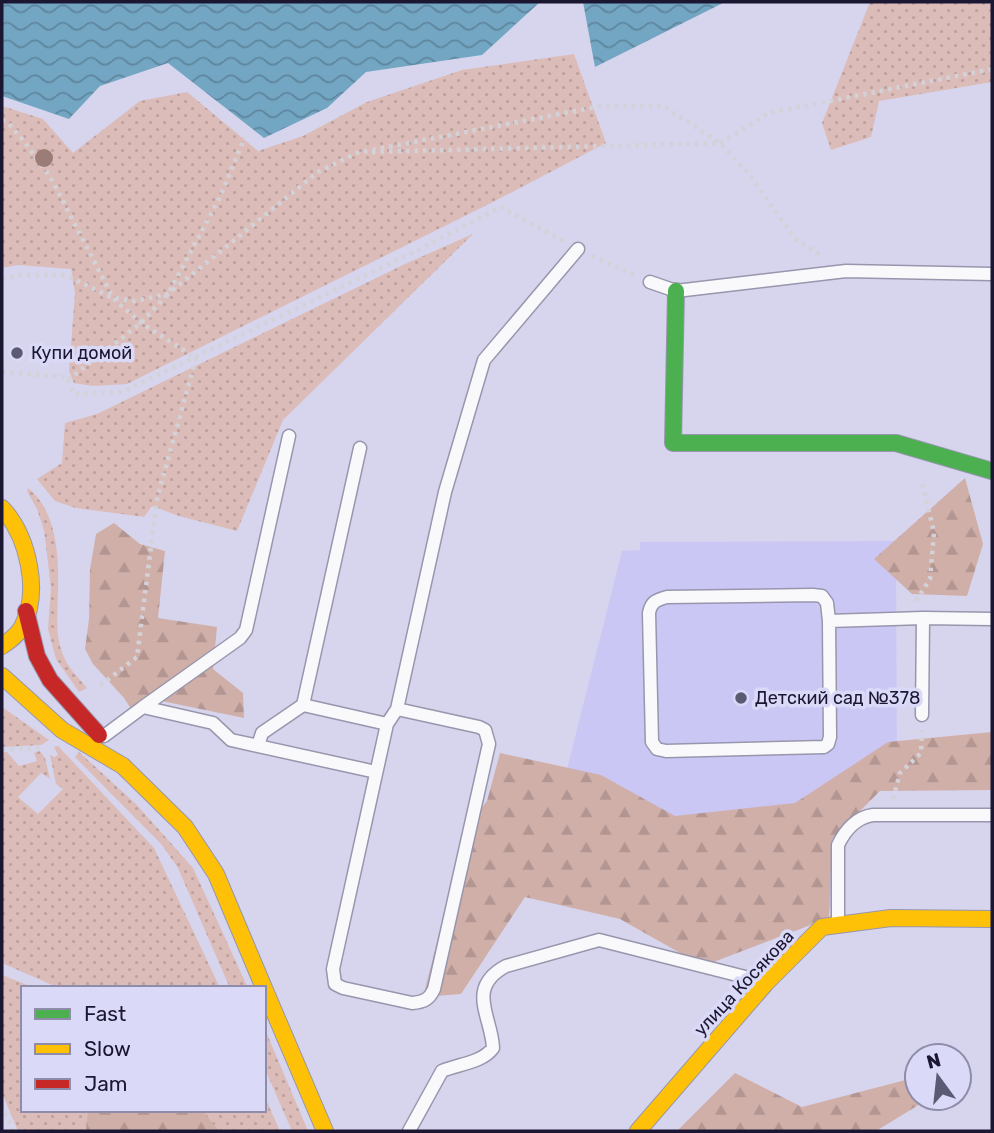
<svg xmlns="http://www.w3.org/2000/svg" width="994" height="1133" font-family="Rubik,sans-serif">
	<defs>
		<pattern id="grass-dots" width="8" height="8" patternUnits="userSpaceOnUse" patternTransform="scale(1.75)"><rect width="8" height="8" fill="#dcbcb8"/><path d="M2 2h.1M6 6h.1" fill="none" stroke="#bca19f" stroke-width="1.8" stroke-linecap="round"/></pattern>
		<pattern id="forest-firs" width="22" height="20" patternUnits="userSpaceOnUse" patternTransform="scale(1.75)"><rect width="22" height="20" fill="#d1afa9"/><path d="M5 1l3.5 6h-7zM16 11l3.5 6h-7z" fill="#b39692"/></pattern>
		<pattern id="water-waves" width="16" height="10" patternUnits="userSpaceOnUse" patternTransform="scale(1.75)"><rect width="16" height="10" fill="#73a6c2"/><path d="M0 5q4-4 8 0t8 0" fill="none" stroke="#5e869e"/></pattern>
	</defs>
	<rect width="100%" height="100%" fill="#d6d5ed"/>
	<!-- built -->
	<path fill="#cac7f5" d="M896,541L897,776L834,777L831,909L539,880L622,551L640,550V542Z"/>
	<!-- grass -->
	<path fill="url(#grass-dots)" d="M870,2H992V82L879,101L871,137L831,150L822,123Z
		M574,54L606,143L493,202L127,384L93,386L74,383L69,371L75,293L71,269L18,265L2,268V106L43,119L73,153L140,101L187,92L258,151L303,136L367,102L462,70Z
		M473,234L283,420L237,531L179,516L152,506L144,517L76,508L55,501L37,479L62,463L65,423L97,414L405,264Z
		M28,488C56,510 59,554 58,588C58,611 54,635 64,657C68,668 79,678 87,688L79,692L56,659L48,629L51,588L44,530L37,509L27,491Z
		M2,707L49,740L41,745L2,747Z
		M58,746L154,848L220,988H59L2,963V752H7L19,766L37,761L34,753L40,751L45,758L50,779L41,773L18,797L38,814L63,789L56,784L50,755L55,757L58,755L54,747Z
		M79,752L136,804L193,868L248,988H230L178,868L162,845L75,757Z
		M2,975L35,988H23V1110H264V1095L280,1131H18L2,1093Z
		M264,1027L308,1131H292L264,1067Z"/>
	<!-- forest -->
	<path fill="url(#forest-firs)" d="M965,478L983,544L967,596L912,594L874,559Z
		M114,523L140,544L165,551L158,618L217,627L213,669L243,693L244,718L147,698L137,718L124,698L93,664L85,649L89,619L90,569L96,534Z
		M992,732V790L880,791L832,839L829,918L703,966L620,919L525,897L461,994L423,997L467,826L487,801L500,753L601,775L675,816L795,803L888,742Z
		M735,1073L802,1107L917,1077V1098H930L876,1131H677Z
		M88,1110H202L219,1131H86Z"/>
	<!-- water -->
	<path fill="url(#water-waves)" d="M2,2H540L482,55L366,72L327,108L264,138L168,63L100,86L69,119L2,96Z
		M583,2H725L595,67Z"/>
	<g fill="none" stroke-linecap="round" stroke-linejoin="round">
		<!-- lane casing -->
		<g stroke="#9796ad" stroke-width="15">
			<path id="lane" d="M650,282L676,291L846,271L992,274
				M360,448L303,705L387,724
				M829,621L830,737L828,744L824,747L666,751L657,749L652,742L649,613C651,602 656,600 667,597L813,595L822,596L827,603L829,621L923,618
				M143,707L240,638L246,630L289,436
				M397,709L479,727L485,730L489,744L434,989C429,1000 423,1002 412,1003L343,988L335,984L333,969L387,724Z
				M397,709L445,492L484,360L578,249
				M922,715L923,618L992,619
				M104,736L143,707L213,723L231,740L376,772
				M258,746L262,733L303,705
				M838,922V845C845,830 857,817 873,815H992
				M409,1131L442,1071C458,1064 482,1063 493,1048C492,1017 465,988 506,966L599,940L761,981"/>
		</g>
		<!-- fast casing -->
		<g stroke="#9796ad" stroke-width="18">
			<path id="fast" d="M676,291L673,443H896L992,471"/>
		</g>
		<!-- slow casing -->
		<g stroke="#9796ad" stroke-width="18">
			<path id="slow" d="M2,508C28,536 41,592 22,627C18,635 9,641 2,646
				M2,676L62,730L123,766L185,827L216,874L264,988
				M264,988L325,1131
				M638,1131L766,983L822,927L891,918L992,919"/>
		</g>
		<!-- jam casing -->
		<g stroke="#9796ad" stroke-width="18">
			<path id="jam" d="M26,611L37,656L50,680L99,735"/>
		</g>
		<!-- path -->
		<path stroke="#d3d2d9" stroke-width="4.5" stroke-dasharray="3.5 5" stroke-linecap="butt" d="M2,120L8,123L23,140L51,178L113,298L141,323L196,358L157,499L137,657L96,689
			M372,152L720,143L769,113L992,69
			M592,256L635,275
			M2,279L20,275H65L113,298L135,301L168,294L318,172L357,153L601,106H663L720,143L749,174L795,239L824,257
			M2,372L64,377L68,380
			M68,380L74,394L122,392L410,254L501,207L563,241
			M68,380L141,323L168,294L219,199L245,137
			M916,601L930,579L934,532L921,479
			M2,750L39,748
			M893,799L900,773L921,753L922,730
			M2,1105L13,1131"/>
		<!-- lane -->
		<use href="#lane" stroke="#f9f9fc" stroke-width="12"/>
		<!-- fast -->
		<use href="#fast" stroke="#4caf50" stroke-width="16"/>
		<!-- slow -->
		<use href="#slow" stroke="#ffc107" stroke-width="16"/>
		<!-- jam -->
		<use href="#jam" stroke="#c62828" stroke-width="16"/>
	</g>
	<!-- trees -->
	<circle fill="#9c7c76" cx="44" cy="158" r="9"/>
	<!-- markers -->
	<g fill="#5c5a73" stroke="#dadaf8" stroke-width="2.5">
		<circle cx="17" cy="353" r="7"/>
		<circle cx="741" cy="698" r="7"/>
	</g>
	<g text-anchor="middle" stroke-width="7" stroke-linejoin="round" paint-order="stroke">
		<!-- poi labels -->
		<g font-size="18" fill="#1b1732" stroke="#dadaf8" text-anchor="start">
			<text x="31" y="359">Купи домой</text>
			<text x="755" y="704">Детский сад №378</text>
		</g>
		<!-- street labels -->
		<g font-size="18" fill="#1b1732" stroke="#dadaf8">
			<text transform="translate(744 983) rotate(-47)" y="6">улица Косякова</text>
		</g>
	</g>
	<!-- border -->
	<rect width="994" height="1133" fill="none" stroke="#1b1732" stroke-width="7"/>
	<!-- legend -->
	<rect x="21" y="986" width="245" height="126" fill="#dadaf8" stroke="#8e8ca9" stroke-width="2"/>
	<rect x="35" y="1009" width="35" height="10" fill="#4caf50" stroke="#8e8ca9" stroke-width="2"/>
	<text x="84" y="1021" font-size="21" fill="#1b1732">Fast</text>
	<rect x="35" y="1044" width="35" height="10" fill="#ffc107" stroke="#8e8ca9" stroke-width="2"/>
	<text x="84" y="1056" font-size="21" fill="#1b1732">Slow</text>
	<rect x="35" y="1079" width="35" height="10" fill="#c62828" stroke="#8e8ca9" stroke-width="2"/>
	<text x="84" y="1091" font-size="21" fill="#1b1732">Jam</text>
	<!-- north arrow -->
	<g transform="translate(938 1077) rotate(345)"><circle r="33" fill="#dadaf8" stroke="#8e8ca9" stroke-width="2"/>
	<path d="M0-5L12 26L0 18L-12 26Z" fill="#5c5a73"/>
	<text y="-10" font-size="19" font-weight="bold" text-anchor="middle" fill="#1b1732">N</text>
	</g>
</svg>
